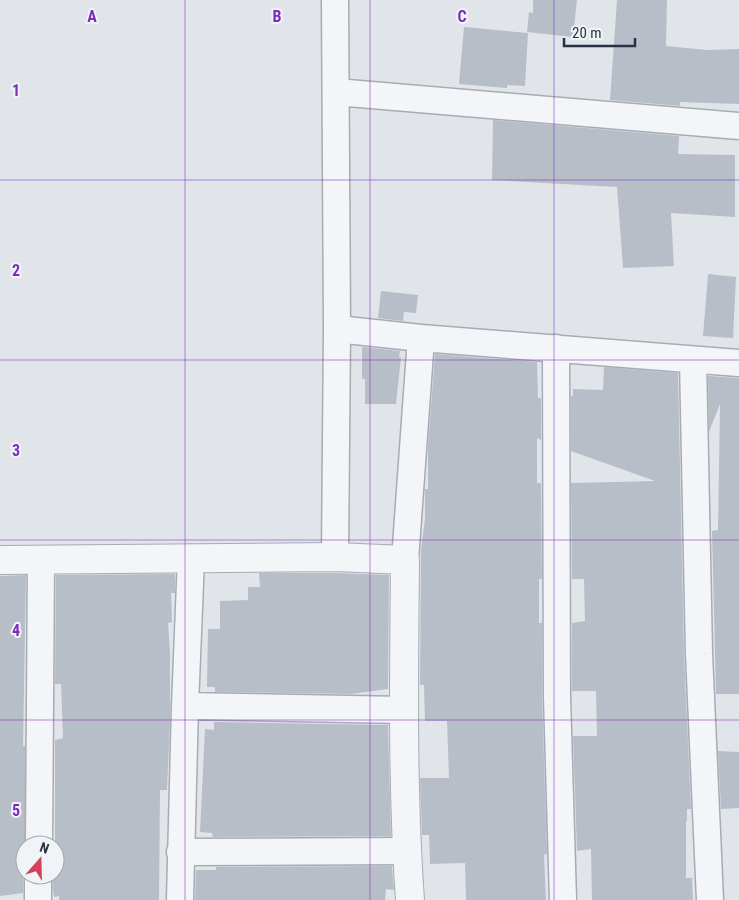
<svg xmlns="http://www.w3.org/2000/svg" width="739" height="900" font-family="'Roboto Condensed',sans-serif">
	<rect width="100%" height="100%" fill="#e1e5ea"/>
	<!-- building -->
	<path fill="#b8bec8" d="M533,0H577L573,37L527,32L529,12L533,13Z
		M617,0H667L666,46L707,50L739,49V104L680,102V106L610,100Z
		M464,27L528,33L525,86L507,85V88L459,84Z
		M493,120L679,136L678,154L735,155V217L671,213L674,266L623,268L617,187L492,180Z
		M708,274L736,277L733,338L703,336Z
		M381,291L418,295L416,313L404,312L403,321L378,318Z
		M362,347L400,351L399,357H401L396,404H365V379H362Z
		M435,354L537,362L538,398H541V440L537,438V483H541L542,579H539V623H542V697L547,854L544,855L546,900H466L465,863L430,864L429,835H422L420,778H449L447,721H425L424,685H420L421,549L425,519V489H428V446Z
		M604,367L678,373L684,654L691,809H687V821H686V878H692L693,900H592L591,849L577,851L573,736H597L596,691H572V623L585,621L584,579H572L571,483L655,481L571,451V396H573V389L603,390Z
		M708,376L739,378V694H716L712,531L718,530L720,404L709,432Z
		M259,573H335L389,575L388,689L351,694L215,692V687H207L208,629H220V601L248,600V587H260Z
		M175,574V593H171L172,622L168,623L170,651V721L167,790H160L159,900H59V896L54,897L53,889V875H55V740L63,738L61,684H55L56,575Z
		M26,575L23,746H25V868L23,875V893L0,896V576Z
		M214,722L388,725L391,836L213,837L212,833L200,832L205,729L214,730Z
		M718,751L739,752V808L721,809Z
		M392,866L394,890L386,889L385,900H195L196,870H216V867Z"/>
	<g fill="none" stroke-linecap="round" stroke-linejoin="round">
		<!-- minor casing -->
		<g stroke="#a6acb5" stroke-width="29">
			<path id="minor" d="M335,0L337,329L335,557
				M336,92L739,126
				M337,329L421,338L739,363
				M556,348L557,697L563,900
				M693,360L699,654L710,900
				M405,560L421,338
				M185,706L404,710
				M39,845L41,560
				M180,852L407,851
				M38,900V875
				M180,900L185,706L191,558"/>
		</g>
		<!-- tertiary casing -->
		<g stroke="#a6acb5" stroke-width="30">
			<path id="tertiary" d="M0,560L335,557L405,560C404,673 402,787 410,900"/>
		</g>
		<!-- minor -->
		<use href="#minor" stroke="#f4f5f8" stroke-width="26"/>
		<!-- tertiary -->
		<use href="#tertiary" stroke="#f4f5f8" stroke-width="28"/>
	</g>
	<!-- grid -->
	<path fill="none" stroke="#7b2cbf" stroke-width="1" stroke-opacity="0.55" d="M185,0V900M370,0V900M554,0V900M0,180H739M0,360H739M0,540H739M0,720H739"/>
	<g font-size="16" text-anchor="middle" font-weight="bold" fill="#7b2cbf" stroke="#f1f4f7" stroke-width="4" stroke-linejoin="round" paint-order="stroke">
		<text x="92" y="22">A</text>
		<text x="277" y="22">B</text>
		<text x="462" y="22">C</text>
		<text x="16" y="96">1</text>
		<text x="16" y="276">2</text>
		<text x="16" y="456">3</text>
		<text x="16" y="636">4</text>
		<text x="16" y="816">5</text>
	</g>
	<!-- north arrow -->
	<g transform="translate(40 860) rotate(20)"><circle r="24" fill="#f1f4f7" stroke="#a1a6af"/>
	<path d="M0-4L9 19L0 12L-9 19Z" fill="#d54059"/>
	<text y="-8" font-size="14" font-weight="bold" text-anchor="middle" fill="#283243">N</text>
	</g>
	<!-- scale -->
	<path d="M564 38v8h71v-8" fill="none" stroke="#283243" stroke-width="2.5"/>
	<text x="572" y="38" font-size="15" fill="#283243" stroke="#f1f4f7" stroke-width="4" paint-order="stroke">20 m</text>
</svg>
